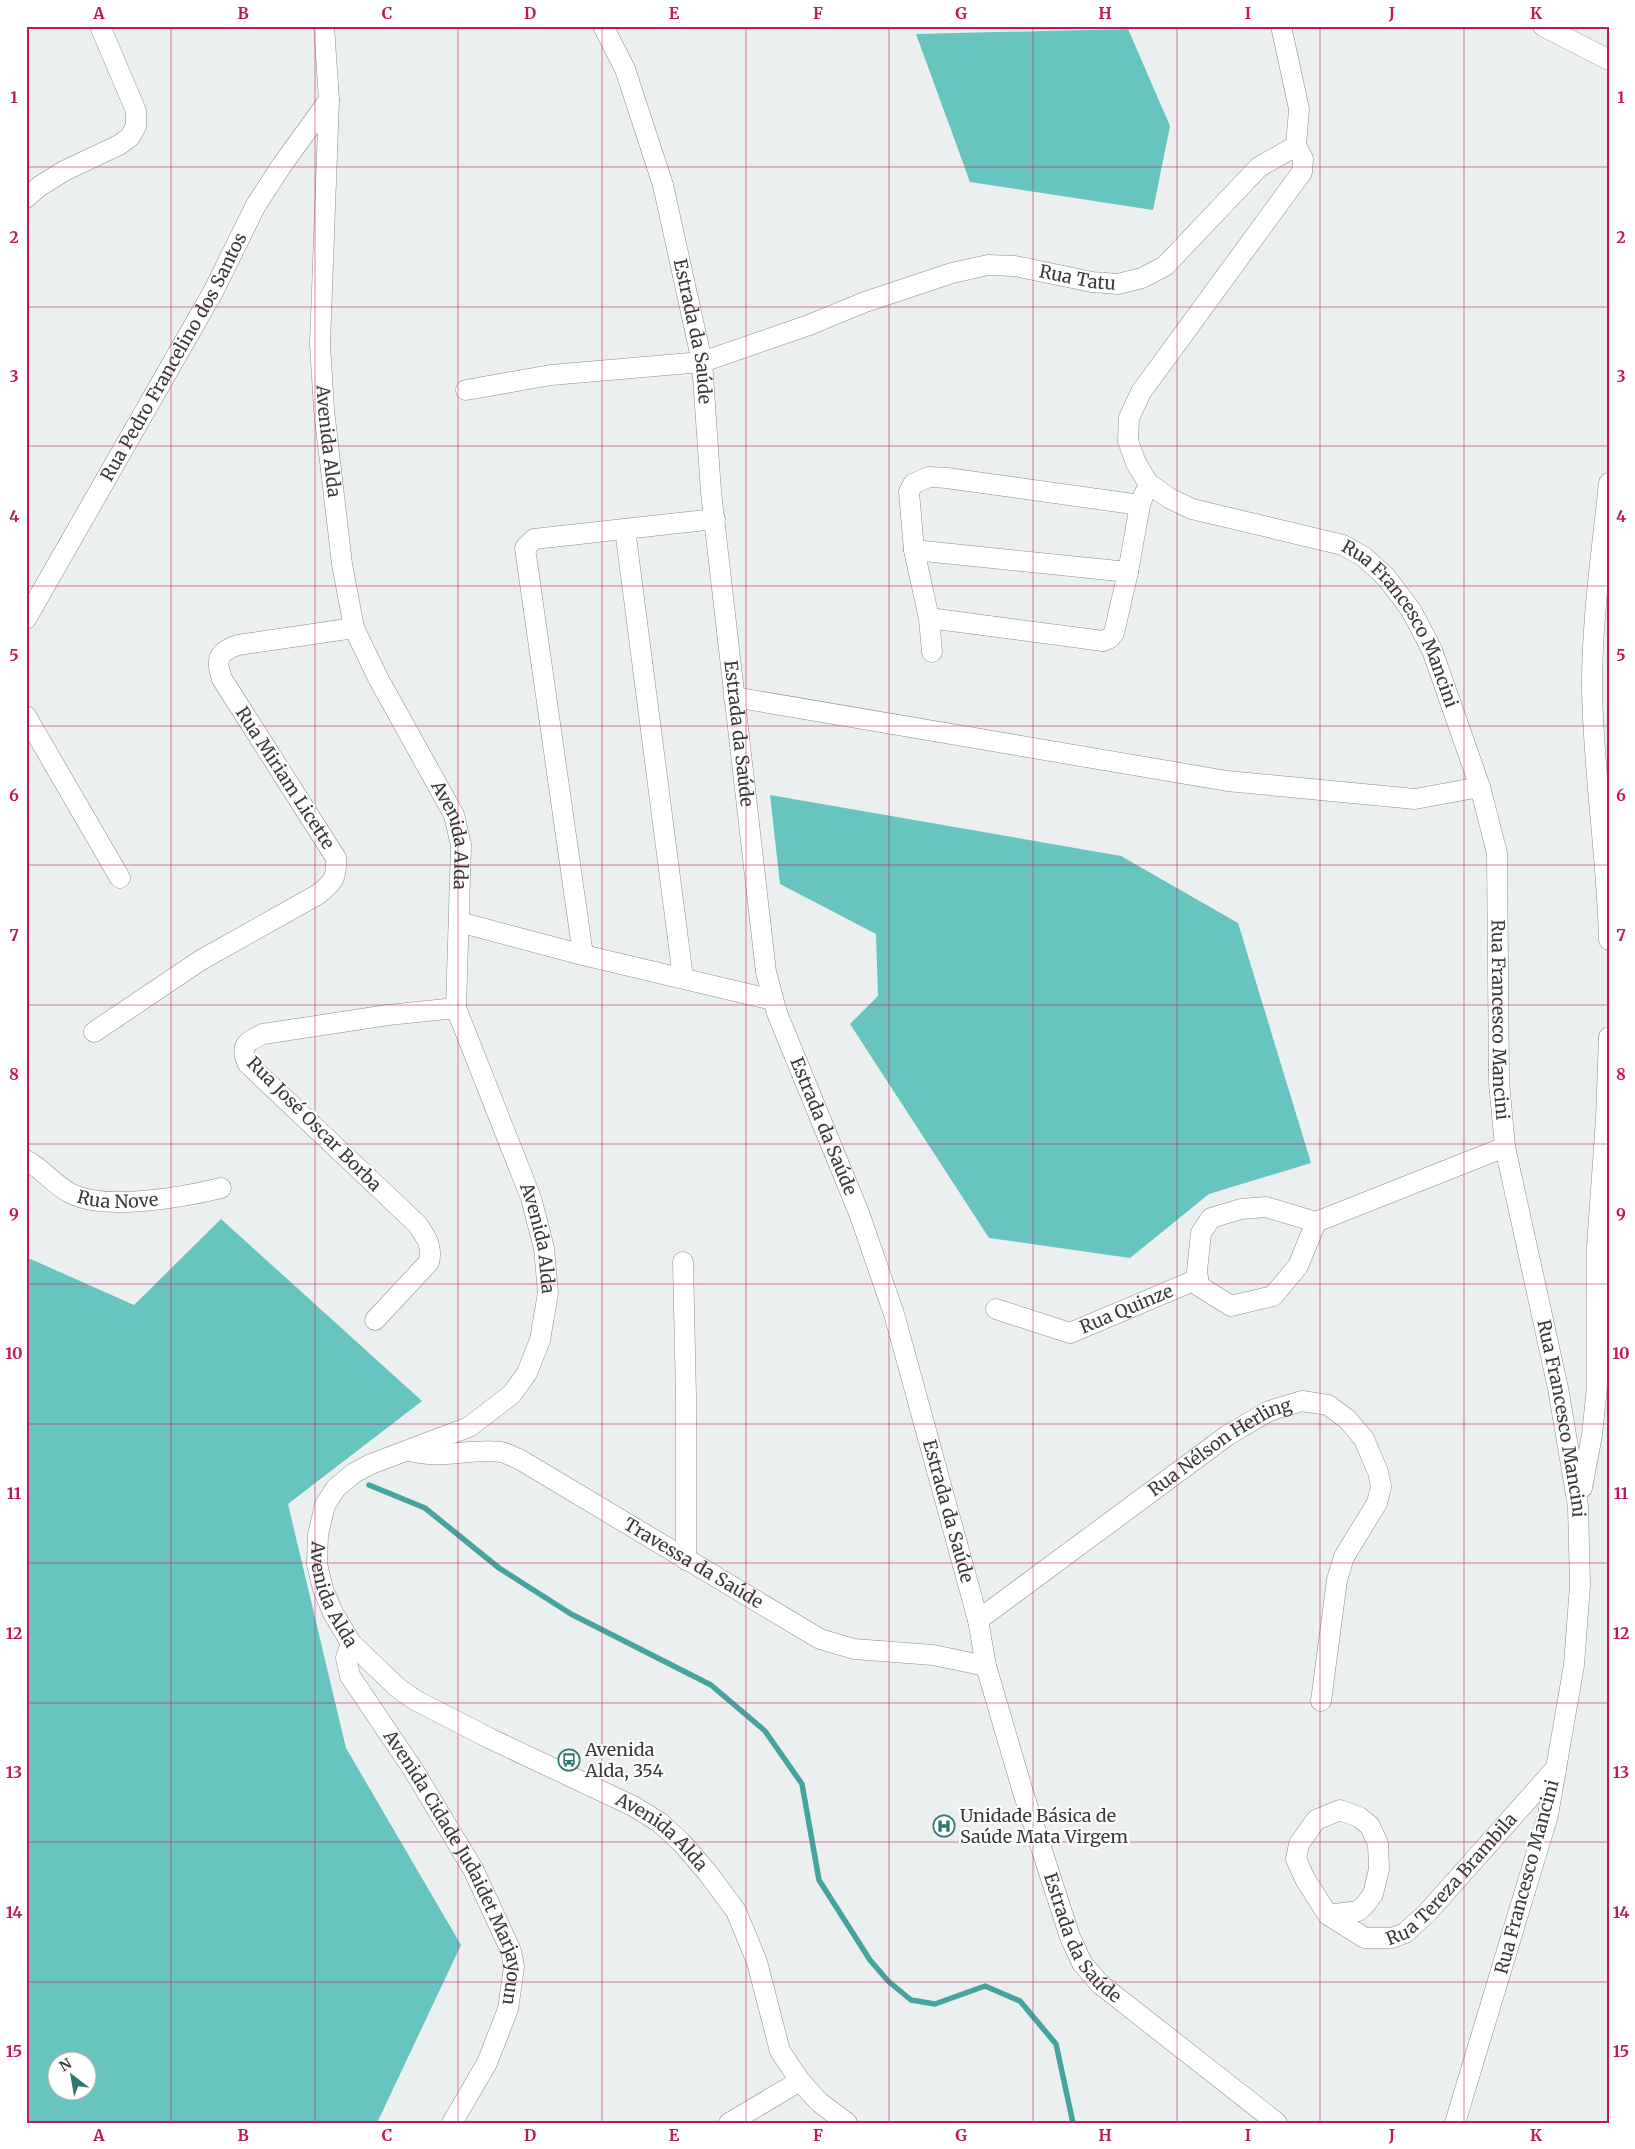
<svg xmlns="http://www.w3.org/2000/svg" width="1635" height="2149" font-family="Merriweather,serif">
	<rect width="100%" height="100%" fill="#ebefef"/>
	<!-- forest -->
	<path fill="#68c4be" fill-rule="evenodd" d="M1128,29L1170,126L1153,210L970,182L916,34Z
		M770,795L1121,856L1238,923L1311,1163L1209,1194L1130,1258L989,1238L850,1024L878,996L876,934L780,884Z
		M221,1219L422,1401L288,1504L346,1748L461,1945L377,2123H26V1257L134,1305ZM58,2062H88V2092H58Z"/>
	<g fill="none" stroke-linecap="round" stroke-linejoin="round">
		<!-- stream -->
		<path stroke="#46a49e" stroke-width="5.5" d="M369,1485L425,1508L499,1568L571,1614L711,1685L765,1731L802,1784L819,1880L870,1960L888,1981L911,2000L935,2004L985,1986L1020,2001L1056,2044L1073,2123"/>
		<!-- minor casing -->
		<g stroke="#8a8e8d" stroke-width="21">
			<g id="minor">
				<path id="s1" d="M324,26L329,100L320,344L324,410L342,564L354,628L378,678L454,815L461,845L456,1008L531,1198L544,1248L548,1293L540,1340L527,1373L512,1394L469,1427L371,1464L354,1473L336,1488L325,1505L318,1535L317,1564L323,1589L333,1613L351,1643L398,1688L415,1700L491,1739L633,1806L659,1822L681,1842L707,1872L736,1911L757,1962L780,2051L800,2081L819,2102L847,2123"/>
				<path id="s2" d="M603,26L625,69L663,185L702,362L711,492L766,972L777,1013L859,1213L894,1314L978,1620L986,1666L1023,1792L1070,1937L1082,1963L1100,1984L1277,2123"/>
				<path d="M1543,26L1609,60"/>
				<path id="s3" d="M1296,146L1303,159L1302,172L1141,392L1129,418L1128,441L1136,463L1148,483L1169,498L1192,509L1343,545L1364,557L1386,577L1411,610L1432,650L1480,787L1497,853L1499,1082L1505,1147L1558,1388L1578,1506L1580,1585L1574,1665L1548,1815L1455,2123"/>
				<path d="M26,198L40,186L64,171L119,145L130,137L136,126V111L100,26"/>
				<path id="s4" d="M466,390L551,375L702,362L809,325L865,302L952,273L988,265L1015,266L1092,282L1118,284L1142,278L1165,266L1259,167L1296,146L1299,109L1281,26"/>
				<path d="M1609,483C1602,550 1592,618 1592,686C1593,771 1607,855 1609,940"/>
				<path d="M625,529L683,978"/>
				<path d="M914,550L1128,572"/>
				<path d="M929,618L1103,641L1110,638L1114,633L1128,572L1140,505L1144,494"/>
				<path id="s5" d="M26,619L213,292L256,205L282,165L329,100"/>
				<path d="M932,652L929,618L914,550L909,492L913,484L929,477L947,478L1140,505"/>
				<path d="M734,697L1227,781L1415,799L1480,787"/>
				<path d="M26,716L120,878"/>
				<path d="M459,922L583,955L773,1000"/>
				<path d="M583,955L525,548L534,539L715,519"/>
				<path d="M94,1032L201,960L317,895C333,883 337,878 336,858L222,679C215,659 218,652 238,645L354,628"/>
				<path id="s6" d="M26,1160C43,1169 55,1186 72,1194C107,1211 184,1197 221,1188"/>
				<path d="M1316,1222L1298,1266L1273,1296L1231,1306L1199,1286L1197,1271L1201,1233L1211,1218L1241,1209L1266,1207L1316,1222L1505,1147"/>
				<path d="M683,1262L686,1396V1560"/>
				<path id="s7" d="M996,1309L1070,1333L1198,1279"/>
				<path d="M375,1320L429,1262C433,1246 426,1237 417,1224L248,1064C239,1046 247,1041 263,1034L388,1015L456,1008"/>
				<path id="s8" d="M410,1451C441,1460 470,1448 501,1452C507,1453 513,1457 519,1459L820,1639L854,1649L933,1655L986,1666"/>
				<path d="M1582,1488L1592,1435L1597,1387V1247L1606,1119L1609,1037"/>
				<path id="s9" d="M978,1620L1228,1435L1269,1411L1302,1401L1328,1405L1347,1419L1364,1439L1378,1472L1381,1487L1377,1503L1344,1557L1337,1580L1321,1701"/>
				<path id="s10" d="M351,1643L346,1658L350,1676L414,1771L473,1869L511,1951L514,1967L508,2009L487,2063L452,2123"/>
				<path id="s11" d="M1328,1915L1358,1911L1364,1906L1373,1894L1379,1869L1378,1844L1370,1826L1359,1817L1340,1810L1316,1820L1299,1844L1296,1859L1305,1879L1328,1915L1365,1938H1392L1405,1933L1427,1913L1556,1768"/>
				<path d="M729,2123L800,2081"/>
			</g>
		</g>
		<!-- minor -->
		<use href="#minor" stroke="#fff" stroke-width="20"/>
	</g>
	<!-- grid -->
	<path fill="none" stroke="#c2185b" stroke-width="1" stroke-opacity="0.55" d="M171,26V2123M315,26V2123M458,26V2123M602,26V2123M746,26V2123M889,26V2123M1033,26V2123M1177,26V2123M1320,26V2123M1464,26V2123M26,167H1609M26,307H1609M26,446H1609M26,586H1609M26,726H1609M26,865H1609M26,1005H1609M26,1144H1609M26,1284H1609M26,1424H1609M26,1563H1609M26,1703H1609M26,1842H1609M26,1982H1609"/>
	<!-- icons -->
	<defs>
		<g id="bus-ring" transform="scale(1.125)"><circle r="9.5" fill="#fff" stroke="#2e7773" stroke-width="1.5"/><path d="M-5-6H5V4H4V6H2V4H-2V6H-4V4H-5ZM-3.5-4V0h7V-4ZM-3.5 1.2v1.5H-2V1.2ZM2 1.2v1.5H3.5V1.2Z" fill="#2e7773"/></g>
		<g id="hospital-ring" transform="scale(1.125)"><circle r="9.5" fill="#fff" stroke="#2e7773" stroke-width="1.5"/><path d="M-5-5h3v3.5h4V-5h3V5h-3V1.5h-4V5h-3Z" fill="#2e7773"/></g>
	</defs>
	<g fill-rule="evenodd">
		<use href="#bus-ring" x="569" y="1760"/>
		<use href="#hospital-ring" x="944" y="1826"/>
	</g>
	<g text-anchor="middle" stroke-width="4.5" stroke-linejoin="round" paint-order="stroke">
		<!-- street labels -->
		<g font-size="18" fill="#393b3b" stroke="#fff">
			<text dy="6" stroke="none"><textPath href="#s4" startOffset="631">Rua Tatu</textPath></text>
			<text dy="6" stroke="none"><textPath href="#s2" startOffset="320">Estrada da Saúde</textPath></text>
			<text dy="6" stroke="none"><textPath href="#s5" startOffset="301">Rua Pedro Francelino dos Santos</textPath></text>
			<text dy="6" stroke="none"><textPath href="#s1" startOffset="416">Avenida Alda</textPath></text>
			<text dy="6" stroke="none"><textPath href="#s3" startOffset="706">Rua Francesco Mancini</textPath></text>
			<text dy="6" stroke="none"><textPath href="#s2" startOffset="725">Estrada da Saúde</textPath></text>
			<text transform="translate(285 778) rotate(57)" y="6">Rua Miriam Licette</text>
			<text dy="6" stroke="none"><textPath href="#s1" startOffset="836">Avenida Alda</textPath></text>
			<text dy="6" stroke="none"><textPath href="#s3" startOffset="1126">Rua Francesco Mancini</textPath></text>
			<text transform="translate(314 1124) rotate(45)" y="6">Rua José Oscar Borba</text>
			<text dy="6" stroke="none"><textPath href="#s2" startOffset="1130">Estrada da Saúde</textPath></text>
			<text dy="6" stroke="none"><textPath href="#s6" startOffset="104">Rua Nove</textPath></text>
			<text dy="6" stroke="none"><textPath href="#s1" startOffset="1256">Avenida Alda</textPath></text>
			<text dy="6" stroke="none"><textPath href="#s7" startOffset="139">Rua Quinze</textPath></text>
			<text dy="6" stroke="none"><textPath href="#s3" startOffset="1531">Rua Francesco Mancini</textPath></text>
			<text dy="6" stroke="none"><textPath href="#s9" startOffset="298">Rua Nélson Herling</textPath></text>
			<text dy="6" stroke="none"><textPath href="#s2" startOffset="1535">Estrada da Saúde</textPath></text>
			<text dy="6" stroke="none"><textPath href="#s8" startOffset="314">Travessa da Saúde</textPath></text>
			<text dy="6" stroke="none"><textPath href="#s1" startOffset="1736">Avenida Alda</textPath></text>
			<text dy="6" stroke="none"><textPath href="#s1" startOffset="2156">Avenida Alda</textPath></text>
			<text dy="6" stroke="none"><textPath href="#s10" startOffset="255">Avenida Cidade Judaidet Marjayoun</textPath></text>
			<text dy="6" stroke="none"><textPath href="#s11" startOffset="448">Rua Tereza Brambila</textPath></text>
			<text transform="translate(1527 1877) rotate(-75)" y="6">Rua Francesco Mancini</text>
			<text dy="6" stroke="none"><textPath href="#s2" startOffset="1985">Estrada da Saúde</textPath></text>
		</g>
		<!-- poi labels -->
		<g font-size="18" fill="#393b3b" stroke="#fff" text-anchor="start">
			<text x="585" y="1756">Avenida<tspan x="585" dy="21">Alda, 354</tspan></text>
			<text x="960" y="1822">Unidade Básica de<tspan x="960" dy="21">Saúde Mata Virgem</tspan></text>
		</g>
	</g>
	<!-- border -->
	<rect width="1635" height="2149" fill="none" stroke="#ffffff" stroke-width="55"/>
	<!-- north arrow -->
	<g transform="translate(72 2076) rotate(329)"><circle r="24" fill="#ffffff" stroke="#b0b1b1"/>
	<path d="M0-4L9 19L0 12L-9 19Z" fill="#2e7773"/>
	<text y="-8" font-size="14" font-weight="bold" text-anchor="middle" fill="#393b3b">N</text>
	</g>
	<rect x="28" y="28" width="1580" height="2094" fill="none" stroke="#c2185b" stroke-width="2"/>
	<g font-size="16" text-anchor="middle" font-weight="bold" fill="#c2185b">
		<text x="99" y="19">A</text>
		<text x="243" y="19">B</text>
		<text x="387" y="19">C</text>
		<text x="530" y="19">D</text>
		<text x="674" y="19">E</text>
		<text x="818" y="19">F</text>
		<text x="961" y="19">G</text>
		<text x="1105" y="19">H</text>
		<text x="1248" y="19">I</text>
		<text x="1392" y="19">J</text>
		<text x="1536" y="19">K</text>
		<text x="14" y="103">1</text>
		<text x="1621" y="103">1</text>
		<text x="14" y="243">2</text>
		<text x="1621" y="243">2</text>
		<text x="14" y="382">3</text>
		<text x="1621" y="382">3</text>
		<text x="14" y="522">4</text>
		<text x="1621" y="522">4</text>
		<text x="14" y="661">5</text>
		<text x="1621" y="661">5</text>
		<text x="14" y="801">6</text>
		<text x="1621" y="801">6</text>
		<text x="14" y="941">7</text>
		<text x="1621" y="941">7</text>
		<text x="14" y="1080">8</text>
		<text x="1621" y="1080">8</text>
		<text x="14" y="1220">9</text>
		<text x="1621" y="1220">9</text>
		<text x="14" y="1359">10</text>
		<text x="1621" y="1359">10</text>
		<text x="14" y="1499">11</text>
		<text x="1621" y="1499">11</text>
		<text x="14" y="1639">12</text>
		<text x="1621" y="1639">12</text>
		<text x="14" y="1778">13</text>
		<text x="1621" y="1778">13</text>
		<text x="14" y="1918">14</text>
		<text x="1621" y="1918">14</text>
		<text x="14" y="2057">15</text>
		<text x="1621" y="2057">15</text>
		<text x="99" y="2141">A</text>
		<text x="243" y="2141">B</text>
		<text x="387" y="2141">C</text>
		<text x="530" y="2141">D</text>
		<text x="674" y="2141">E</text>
		<text x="818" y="2141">F</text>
		<text x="961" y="2141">G</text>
		<text x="1105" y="2141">H</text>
		<text x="1248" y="2141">I</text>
		<text x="1392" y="2141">J</text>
		<text x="1536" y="2141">K</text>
	</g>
</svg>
